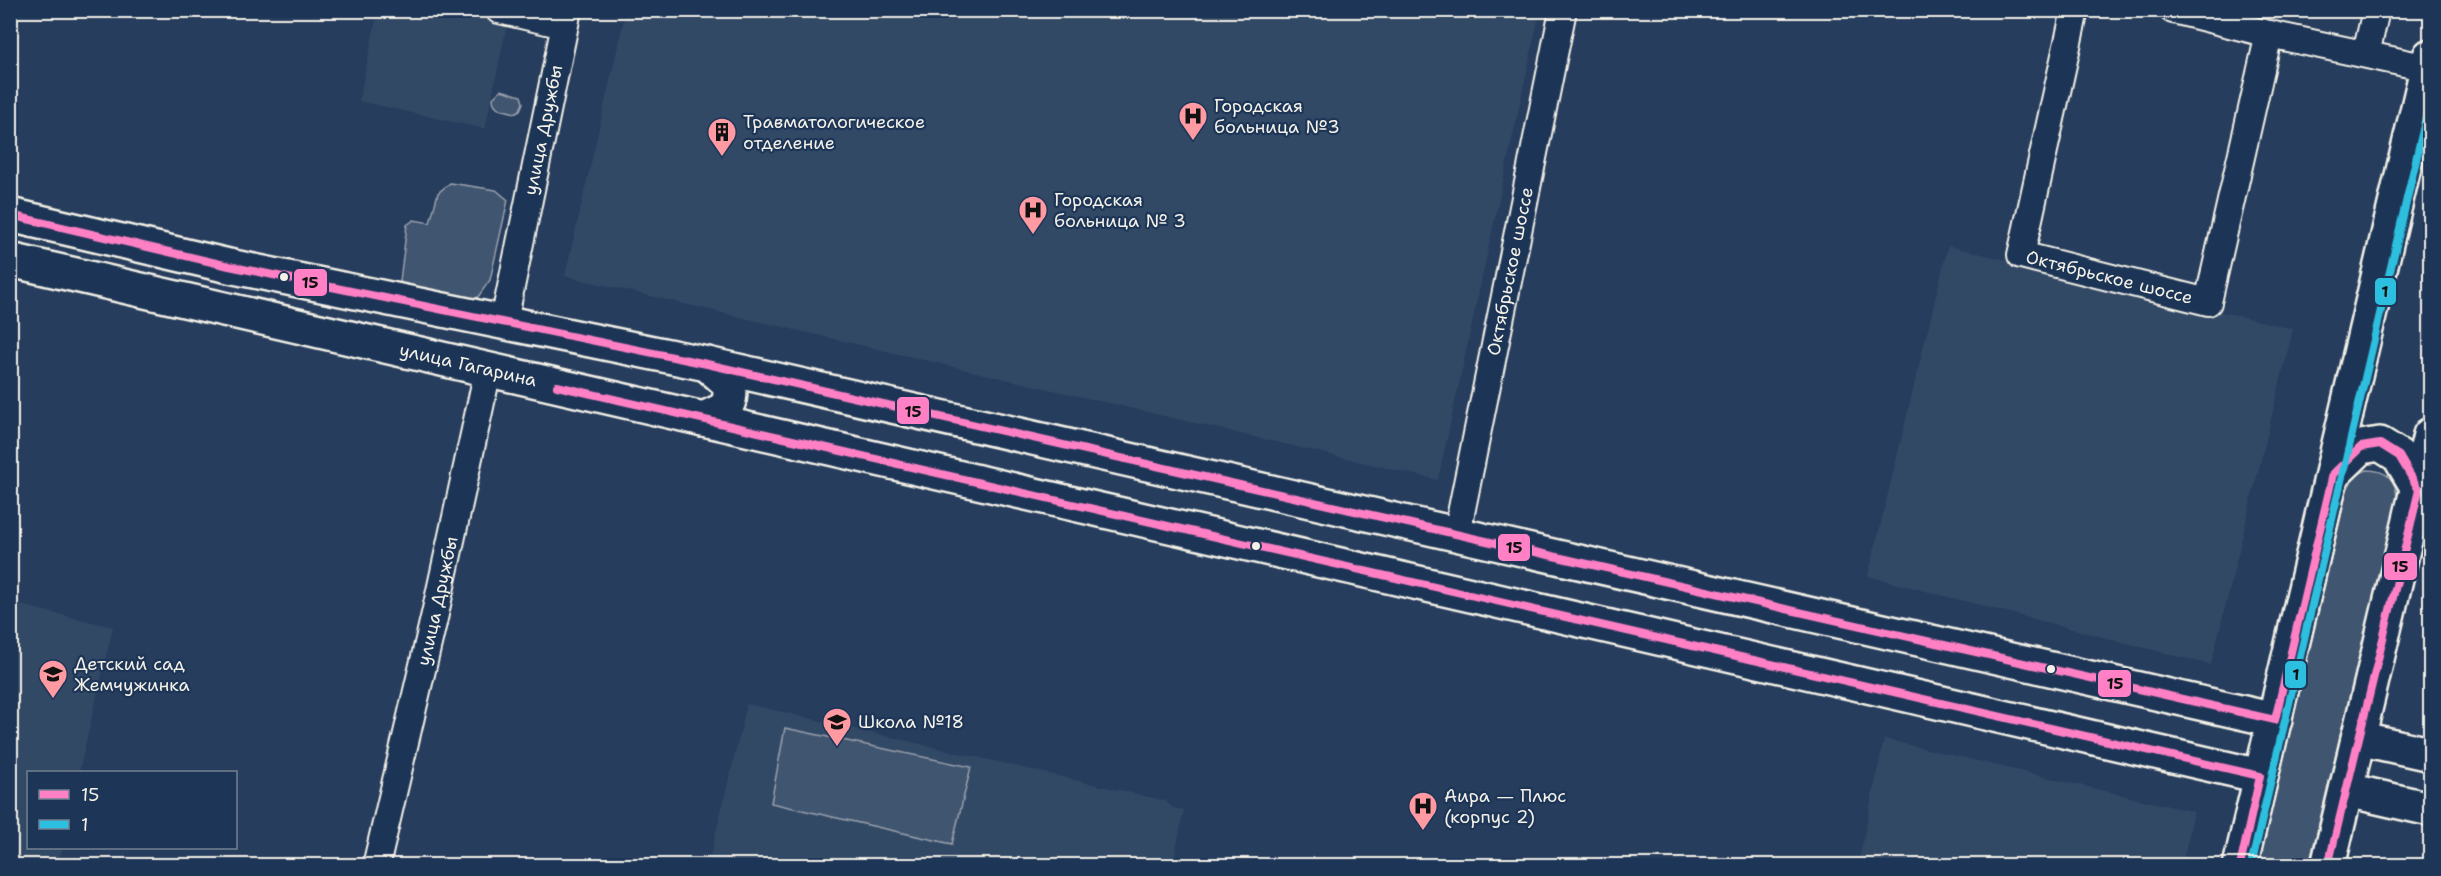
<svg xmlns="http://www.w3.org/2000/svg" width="2441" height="876" font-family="'Shantell Sans',sans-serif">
	<rect width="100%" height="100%" fill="#263d5d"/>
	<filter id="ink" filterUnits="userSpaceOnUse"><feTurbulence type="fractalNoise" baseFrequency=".0167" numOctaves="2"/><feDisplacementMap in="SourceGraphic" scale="12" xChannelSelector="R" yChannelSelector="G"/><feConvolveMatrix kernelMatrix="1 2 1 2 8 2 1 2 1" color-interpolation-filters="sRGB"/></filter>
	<g filter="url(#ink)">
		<!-- built -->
		<path fill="#334966" d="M378,11H510L485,129L359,101Z
			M626,11H1540L1438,480L565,276Z
			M1948,246L2293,329L2211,665L1868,576Z
			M11,603L113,627L79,772H28V848H62L58,865H11Z
			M747,704L1166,801L1172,808L1184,810L1173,865L708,866Z
			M1884,739L2194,812L2182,865H1858Z"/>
		<!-- green -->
		<path fill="#40546f" stroke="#9aa2ac" stroke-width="1.5" d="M501,90L521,96L523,103L520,110L515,113C505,110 493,110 493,98Z
			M450,183L496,190L508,200L490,280L478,297L462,304L411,294L400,281L407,225L414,220L430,223L438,193Z
			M2367,470C2387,470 2397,481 2397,500L2309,865H2259L2347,490C2352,479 2357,474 2367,470Z
			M785,728L971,767L952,844L771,803Z"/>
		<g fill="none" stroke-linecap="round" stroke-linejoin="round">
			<!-- street casing -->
			<g stroke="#f4f1e8" stroke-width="30">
				<g id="street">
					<path d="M499,10L564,25"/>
					<path id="s1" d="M2075,10L2021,255L2208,302L2269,34"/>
					<path d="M2173,10L2269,34L2428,68"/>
					<path d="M2366,54L2376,10"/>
					<path id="s2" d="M504,321L568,10"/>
					<path id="s3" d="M1457,533L1563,10"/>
					<path id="s4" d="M376,866L435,614L488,370"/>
				</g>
			</g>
			<!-- secondary casing -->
			<g stroke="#f4f1e8" stroke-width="38">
				<g id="secondary">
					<path d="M10,215L229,266L707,364L2275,720"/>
					<path id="s5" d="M10,260L2260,776"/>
					<path d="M703,419C724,410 733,408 729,383L707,364"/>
					<path d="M2333,474L2361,447L2380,444L2399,456L2419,490"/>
					<path d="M2358,738L2430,754"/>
					<path d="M2347,790L2430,809"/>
					<path d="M2240,866L2430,56"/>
					<path d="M2328,866L2430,435"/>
				</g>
			</g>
			<!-- street -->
			<use href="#street" stroke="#1d3557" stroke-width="26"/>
			<!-- secondary -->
			<use href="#secondary" stroke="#1d3557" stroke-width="33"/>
			<!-- bus-1 casing -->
			<g stroke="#1d3557" stroke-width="12">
				<path id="bus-1" d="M10,215L229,266L707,364L2275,720L2333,474L2361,447L2380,444L2399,456L2419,490L2328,866
					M557,386L2260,776L2240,866"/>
			</g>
			<!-- bus-2 casing -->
			<g stroke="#1d3557" stroke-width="12">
				<path id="bus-2" d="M2251,866L2430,100"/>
			</g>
			<!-- bus-1 -->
			<use href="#bus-1" stroke="#ff80c5" stroke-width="8"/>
			<!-- bus-2 -->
			<use href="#bus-2" stroke="#2dbfdf" stroke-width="8"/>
		</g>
	</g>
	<!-- icons -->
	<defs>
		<g id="hospital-pin" transform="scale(1.5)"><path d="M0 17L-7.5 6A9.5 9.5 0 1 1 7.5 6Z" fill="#ff9aa2" stroke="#1d3557"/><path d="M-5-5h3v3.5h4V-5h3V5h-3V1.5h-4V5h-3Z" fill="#111"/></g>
		<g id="building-pin" transform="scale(1.5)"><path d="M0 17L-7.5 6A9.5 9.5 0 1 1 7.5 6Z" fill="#ff9aa2" stroke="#1d3557"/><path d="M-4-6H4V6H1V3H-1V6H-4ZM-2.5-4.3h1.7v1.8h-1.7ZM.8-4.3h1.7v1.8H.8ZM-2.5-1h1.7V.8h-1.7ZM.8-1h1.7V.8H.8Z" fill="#111"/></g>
		<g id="school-pin" transform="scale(1.5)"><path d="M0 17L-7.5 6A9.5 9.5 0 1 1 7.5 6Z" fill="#ff9aa2" stroke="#1d3557"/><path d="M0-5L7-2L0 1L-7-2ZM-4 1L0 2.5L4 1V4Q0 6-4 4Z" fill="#111"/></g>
	</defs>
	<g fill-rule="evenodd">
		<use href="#hospital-pin" x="1193" y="116"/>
		<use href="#building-pin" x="722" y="132"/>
		<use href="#hospital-pin" x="1033" y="210"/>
		<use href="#school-pin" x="53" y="674"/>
		<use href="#school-pin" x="837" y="722"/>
		<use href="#hospital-pin" x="1423" y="806"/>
	</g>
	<!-- markers -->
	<g fill="#f4f1e8" stroke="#1d3557" stroke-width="2">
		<circle cx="284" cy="277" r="5"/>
		<circle cx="1256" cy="546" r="5"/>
		<circle cx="2051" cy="669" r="5"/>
	</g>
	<g text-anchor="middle" stroke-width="4.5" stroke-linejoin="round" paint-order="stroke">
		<!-- poi labels -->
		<g font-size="18" fill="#f4f1e8" stroke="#1d3557" text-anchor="start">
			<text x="1214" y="112">Городская<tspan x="1214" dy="21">больница №3</tspan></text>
			<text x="743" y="128">Травматологическое<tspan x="743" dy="21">отделение</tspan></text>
			<text x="1054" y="206">Городская<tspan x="1054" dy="21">больница № 3</tspan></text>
			<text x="74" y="670">Детский сад<tspan x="74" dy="21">Жемчужинка</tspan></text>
			<text x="858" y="728">Школа №18</text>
			<text x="1444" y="802">Аира — Плюс<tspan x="1444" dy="21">(корпус 2)</tspan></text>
		</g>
		<!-- street labels -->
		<g font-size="18" fill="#f4f1e8" stroke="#1d3557">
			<text dy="6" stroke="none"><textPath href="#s2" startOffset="195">улица Дружбы</textPath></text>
			<text dy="6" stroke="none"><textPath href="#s3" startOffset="267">Октябрьское шоссе</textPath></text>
			<text dy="6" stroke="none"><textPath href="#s1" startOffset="342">Октябрьское шоссе</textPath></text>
			<text dy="6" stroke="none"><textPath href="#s5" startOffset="470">улица Гагарина</textPath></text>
			<text dy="6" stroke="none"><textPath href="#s4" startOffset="272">улица Дружбы</textPath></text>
		</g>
	</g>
	<g stroke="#1d3557" stroke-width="2">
		<rect x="293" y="268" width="35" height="29" rx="6" fill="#ff80c5"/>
		<rect x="2374" y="277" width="23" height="29" rx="6" fill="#2dbfdf"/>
		<rect x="896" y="396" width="34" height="29" rx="6" fill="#ff80c5"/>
		<rect x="1497" y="533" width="34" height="29" rx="6" fill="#ff80c5"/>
		<rect x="2383" y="552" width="35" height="29" rx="6" fill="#ff80c5"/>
		<rect x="2284" y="660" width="23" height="29" rx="6" fill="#2dbfdf"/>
		<rect x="2097" y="669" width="35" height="29" rx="6" fill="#ff80c5"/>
	</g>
	<g font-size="16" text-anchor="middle" font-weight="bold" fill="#111">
		<text x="310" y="288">15</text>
		<text x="2385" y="297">1</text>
		<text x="913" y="417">15</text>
		<text x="1514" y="553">15</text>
		<text x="2400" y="572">15</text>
		<text x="2296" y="680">1</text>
		<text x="2115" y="689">15</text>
	</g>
	<!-- margin -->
	<rect width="2441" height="876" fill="none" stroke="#1d3557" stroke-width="36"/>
	<rect x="18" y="18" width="2405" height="840" fill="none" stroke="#f4f1e8" stroke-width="2" filter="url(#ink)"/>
	<!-- legend -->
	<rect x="27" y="771" width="210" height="78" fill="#1d3557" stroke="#738091" stroke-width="1.5"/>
	<rect x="39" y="790" width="30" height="9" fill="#ff80c5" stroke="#738091" stroke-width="1.5"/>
	<text x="81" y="801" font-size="18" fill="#f4f1e8">15</text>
	<rect x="39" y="820" width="30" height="9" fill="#2dbfdf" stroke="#738091" stroke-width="1.5"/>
	<text x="81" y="831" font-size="18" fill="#f4f1e8">1</text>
</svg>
